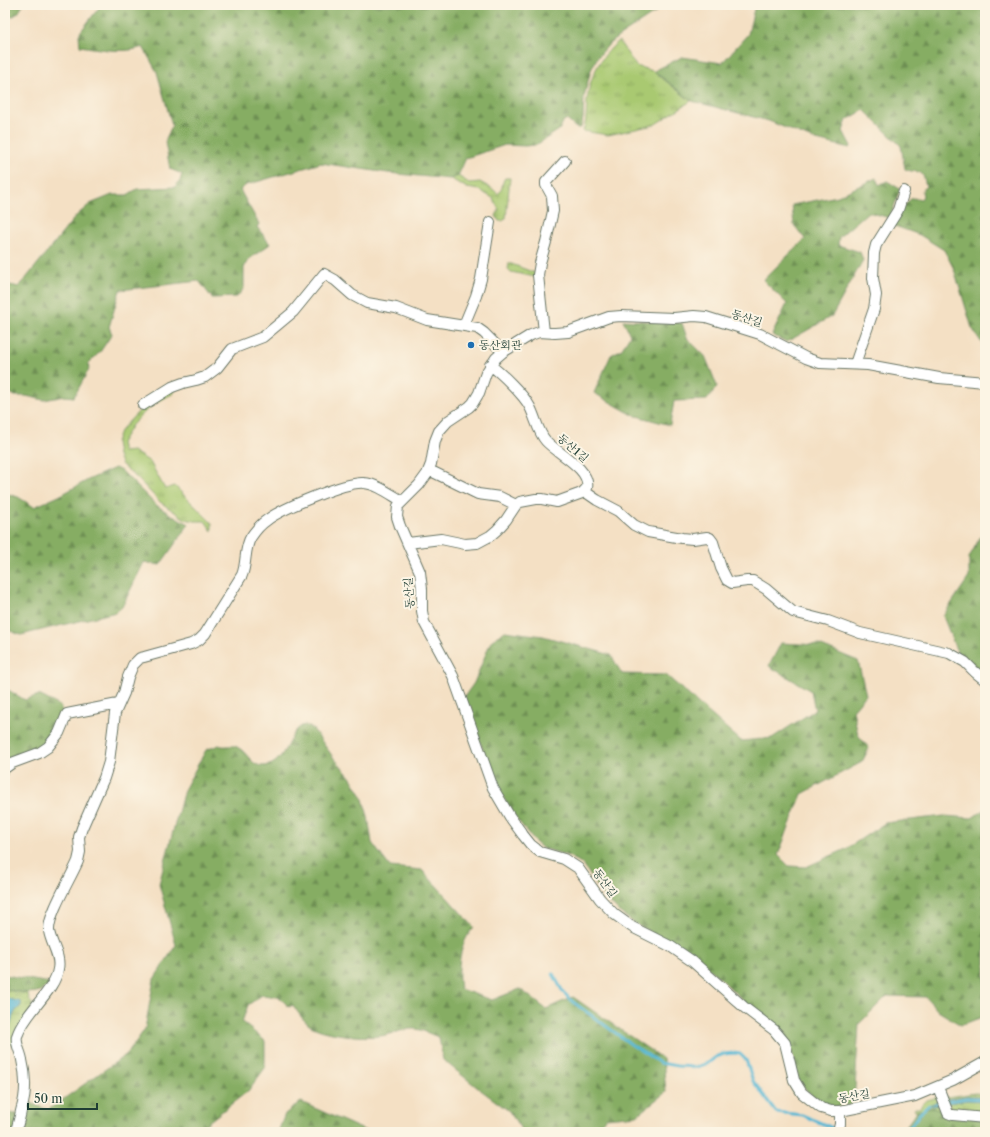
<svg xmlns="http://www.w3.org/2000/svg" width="990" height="1137" font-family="'Libre Caslon Text','Noto Serif KR',serif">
	<defs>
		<pattern id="grass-tufts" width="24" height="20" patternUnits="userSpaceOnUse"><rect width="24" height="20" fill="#a9c971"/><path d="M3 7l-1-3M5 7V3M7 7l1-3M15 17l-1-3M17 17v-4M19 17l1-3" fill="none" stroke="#89a45e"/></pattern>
		<pattern id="forest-firs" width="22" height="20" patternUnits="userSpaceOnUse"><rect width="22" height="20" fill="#86ad63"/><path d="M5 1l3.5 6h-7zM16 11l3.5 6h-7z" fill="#6d8e52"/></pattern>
		<pattern id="water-ripples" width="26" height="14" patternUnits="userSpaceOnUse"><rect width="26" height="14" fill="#55b7d4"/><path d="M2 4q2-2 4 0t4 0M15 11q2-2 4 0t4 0" fill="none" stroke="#4696ad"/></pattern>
	</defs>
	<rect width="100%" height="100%" fill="#fcf5e5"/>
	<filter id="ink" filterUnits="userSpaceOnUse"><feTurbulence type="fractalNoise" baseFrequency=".025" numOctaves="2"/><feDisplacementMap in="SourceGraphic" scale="8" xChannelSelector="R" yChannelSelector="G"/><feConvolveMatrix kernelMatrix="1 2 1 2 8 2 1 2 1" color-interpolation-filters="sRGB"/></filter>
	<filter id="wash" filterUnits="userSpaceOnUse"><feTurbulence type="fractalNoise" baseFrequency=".012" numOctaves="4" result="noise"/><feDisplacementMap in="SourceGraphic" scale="16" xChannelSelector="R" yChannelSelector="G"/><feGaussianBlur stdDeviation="0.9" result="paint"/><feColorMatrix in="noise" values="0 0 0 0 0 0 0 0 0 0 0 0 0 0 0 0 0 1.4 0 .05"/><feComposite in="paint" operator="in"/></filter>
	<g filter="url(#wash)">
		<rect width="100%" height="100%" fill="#f4e0c4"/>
		<!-- grass -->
		<path fill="url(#grass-tufts)" stroke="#648352" d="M619,41L636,66L653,71L691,101L654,125L608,135L583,131C587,121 586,111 587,100C590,76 600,57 619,41Z
			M458,176L469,183L480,182L494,190L498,194C504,188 501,183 505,178H510L506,218L503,221H499L496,216L499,210L493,198L479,190L467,188L451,179Z
			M509,263L535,273V277L511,272L508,269Z
			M173,389L174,393L157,402L146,411L132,425L121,443L123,452L133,451L150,462L165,489L175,486L212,523V531L205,521H195L185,519L160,502L138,479L122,465L118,456L116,442L120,431L144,406Z
			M5,990L28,994L29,1000L32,1003V1007L15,1044L5,1045V1037C14,1028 8,1014 21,1006V1003L5,998Z
			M975,1093L985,1094V1097L967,1096L947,1099L946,1097Z
			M938,1097L943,1111L934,1107L916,1111L914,1108H919L927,1100Z
			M967,1100L985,1101V1116L954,1112L948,1103Z"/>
		<!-- forest -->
		<path fill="url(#forest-firs)" stroke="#52754c" d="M5,5H23L18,13L12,17L5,14Z
			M101,5H666L618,37L610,43L597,58L591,70L584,96L583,118L581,128H576L567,120H564L559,130L536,145L525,146L505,145L466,158L458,176L450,179L388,173L321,163L246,185L240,190L259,224L257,227L270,244L248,260L244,268V288L237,297L212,298L199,281L120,290L109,327L112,334L100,352L88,364L89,369L74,397L65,396L44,400L26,396H15L10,393L5,394V284L19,287L76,216L90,204L112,195H127L137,189L175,187L180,181L182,174L170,169L165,142L172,125L157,72L143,47C124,54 100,49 80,46L79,35L81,31Z
			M755,5H985V348L972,328L954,269L944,250L920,235L892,225C898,215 903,205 912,198L921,199L923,196L922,191L926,186C922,166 919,175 905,169L901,146L864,110L847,120L843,131L851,146L850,148L812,139L769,121L692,101L654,71L682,57L722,63L748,34Z
			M876,178L879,185L887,181L900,189L890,218L868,212L839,237L838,245L860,252L863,260L832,316L787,342L772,335L787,304L763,280L805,239L794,225L792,205L838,196Z
			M623,320L682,323L687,338L705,356L717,386L707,400L674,401L670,425L633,415L594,393L611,355L622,349L630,335Z
			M115,468L123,472L156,505L170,514L189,524L160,565L144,562L122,607L116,612L21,635L5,629V493L18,497L34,507L59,496L88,480Z
			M985,536V677L956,654L957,652L943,616L969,577V558L980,537Z
			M505,631L543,636L611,655L622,674L666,675L741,741L772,738L815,710L811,691L769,666L781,643L819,645L858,661L866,695L853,710L858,735L869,748L862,762L802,794L778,855L789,866L806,867L846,849L885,823L944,816L972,818L985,809V1016L961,1025L938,1011L926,997L887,996L859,1024L854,1104L834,1107L825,1105L808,1092L799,1081L790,1046L720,978L695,958L634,923L618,911L604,896L584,866L578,861L566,855L542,848L534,841L514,815L496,786L464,697L474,683L491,641Z
			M5,688L25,700L39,695L60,706L62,711V718L49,743L5,765Z
			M305,725L313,729L333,757L351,778L362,796L368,816L372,843L390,867L422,870L474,927C459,943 457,969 460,989L492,1000L520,989L546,1009L573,997L663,1059L666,1092L637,1115L606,1118L591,1132H523L509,1111L478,1088L443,1060L439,1037C431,1035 424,1030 416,1029C405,1028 396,1033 386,1035C368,1039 322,1035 308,1024C302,1019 297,1011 293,1005L289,1007L279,997L262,995L248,1005L242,1022L265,1041V1068L248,1091L202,1127L197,1132H5V1113L23,1114L26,1101L48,1110L127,1054L145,1029L154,979L176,945L159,884L184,790L206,750L219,745C225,748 231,744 237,747C248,752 251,767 264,766C287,765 288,728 305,725Z
			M5,975L50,983C39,998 21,992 5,989Z
			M301,1102L368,1132H278L285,1114Z
			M934,1107L943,1111L985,1120V1132H902L917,1111Z"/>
		<!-- water -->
		<path fill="url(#water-ripples)" stroke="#3a7a84" d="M5,998L21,1002V1006C8,1014 14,1028 5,1037Z
			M967,1096L985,1097V1101L967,1100L927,1106L938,1101Z"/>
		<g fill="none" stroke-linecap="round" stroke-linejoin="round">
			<!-- stream -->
			<path stroke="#55b7d4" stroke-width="3" d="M553,974L563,992L573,1002L632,1045L660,1063L677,1066L697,1067L708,1063L716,1057L724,1054L734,1053L740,1054L746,1060L753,1081L776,1112L802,1115L835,1129
				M906,1132L920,1113L929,1105"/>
		</g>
	</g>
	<g filter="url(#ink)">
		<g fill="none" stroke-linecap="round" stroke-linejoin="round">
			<!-- minor casing -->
			<g stroke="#6a7666" stroke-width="12">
				<path id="minor" d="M464,325L476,296L481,279L490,222
					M544,332L538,275L540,263L546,242L553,211L552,196L546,185V182L565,161
					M855,364L874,309L876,295L873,278L874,253L876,245L898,210L904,191
					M985,382L939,378L868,365L820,363L806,358L760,334L706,317L694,316L674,318L621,316L609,317L568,332L555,333L539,332L531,335L503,352L496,358L486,373L479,393L473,403L469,407L448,421L439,431L435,441L431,464L427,474L419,485L398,506L397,517L400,526L420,572L422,589V611L424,622L453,676L493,788L510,817L523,835L531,845L540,852L564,859L578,868L600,899L614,914L632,927L670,946L692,961L745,1008L774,1030L785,1043L794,1080L802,1093L821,1108L831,1111H840L915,1096L953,1080L985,1062
					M143,405L172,387L183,383L196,380L205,377L217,368L232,349L263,337L293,312L324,274L335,280L352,295L367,303L396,308L427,320L477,328L484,333L503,352
					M429,470L478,494L500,497L516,505
					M584,491L597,500L618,511L634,525L648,532L682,538L693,539L707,537L710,538L713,542L721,568L727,580L732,583L747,581H753L766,589L793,612L828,621L860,633L949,653L965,662L975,672L985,680
					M408,543L441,539L465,544L477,543L490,536L497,530L506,520L516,505L520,502L536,499H542L557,502L582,493L587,488C591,469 558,454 546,441C538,432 536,419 530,407C524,395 501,373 490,365
					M5,768L12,763L39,753L48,747L59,733L67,714L118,704
					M938,1087L948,1113L953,1115L985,1118
					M16,1132C17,1125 20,1118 21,1111C26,1095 26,1076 22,1060C21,1052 15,1044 17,1036C25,1012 55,991 58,969C61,956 51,944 49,931C48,914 71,878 78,861L80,852L79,837L82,828L104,778L109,762L115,713L124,693L128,677L133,665L140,658L144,657L191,644L199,640L205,634L242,575C247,563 244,548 251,537C255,531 261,524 267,520C281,509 347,481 364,483C377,484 390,494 402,501
					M838,1132L840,1124V1111"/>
			</g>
			<!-- minor -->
			<use href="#minor" stroke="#fff" stroke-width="10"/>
		</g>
	</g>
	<!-- markers -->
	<circle fill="#1f6fb2" stroke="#fcf5e5" stroke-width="1.5" cx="471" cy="345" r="4"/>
	<g text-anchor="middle" stroke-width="4" stroke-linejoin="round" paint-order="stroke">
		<!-- street labels -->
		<g font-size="11" fill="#1f3d34" stroke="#fcf5e5">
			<text transform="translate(747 318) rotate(18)" y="4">동산길</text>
			<text transform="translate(573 448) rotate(41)" y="4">동산1길</text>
			<text transform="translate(409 593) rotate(-94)" y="4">동산길</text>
			<text transform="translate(605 883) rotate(54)" y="4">동산길</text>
			<text transform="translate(854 1096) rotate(-10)" y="4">동산길</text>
		</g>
		<!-- poi labels -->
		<g font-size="11" fill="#1f3d34" stroke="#fcf5e5" text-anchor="start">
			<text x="479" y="349">동산회관</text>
		</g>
	</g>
	<!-- margin -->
	<rect width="990" height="1137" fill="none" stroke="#fcf5e5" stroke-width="20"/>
	<!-- scale -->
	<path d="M28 1103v6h69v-6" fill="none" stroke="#1f3d34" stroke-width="2"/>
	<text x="34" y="1103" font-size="12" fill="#1f3d34" stroke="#fcf5e5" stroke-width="3" paint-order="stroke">50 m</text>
</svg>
